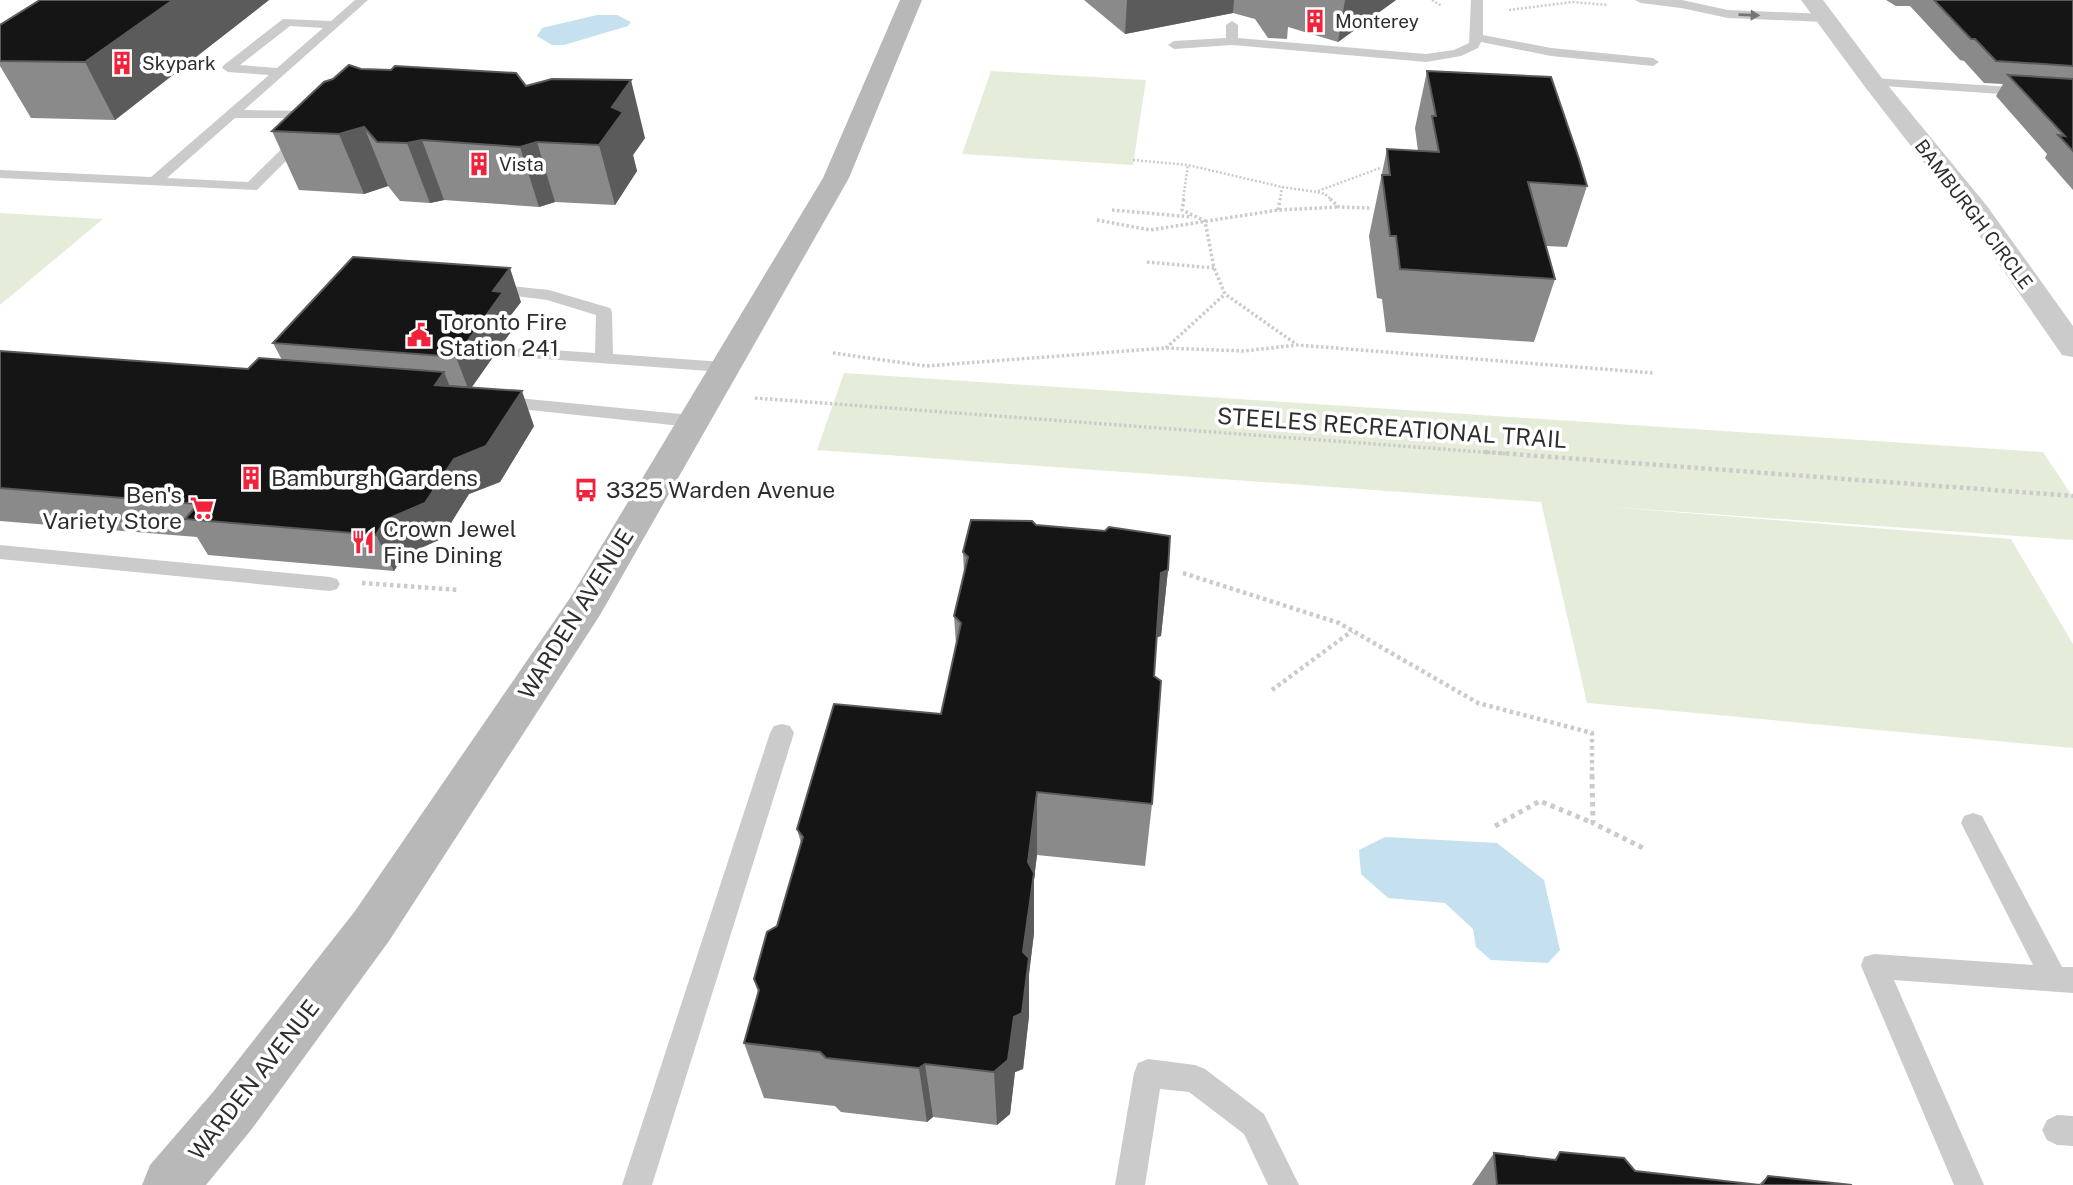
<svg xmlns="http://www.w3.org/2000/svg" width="2073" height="1185" font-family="'Public Sans',sans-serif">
	<rect width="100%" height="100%" fill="#fff"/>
	<!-- green -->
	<path fill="#e5edda" d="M991,71L1146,80L1133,165L962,154Z
		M0,213L103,219L0,305Z
		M844,373L2043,452L2073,497V540L1599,506L2011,539L2073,644V748L1587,703L1541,502L817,450Z"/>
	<!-- water -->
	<path fill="#c5e0ee" d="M597,15H617L631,22L628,26L564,45H552L537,36L542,28Z
		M1385,837L1497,843L1544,880L1560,950L1548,963L1491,960L1476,947L1473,929L1445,903L1388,898L1361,874L1359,850Z"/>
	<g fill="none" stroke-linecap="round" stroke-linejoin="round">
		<!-- path-far3 -->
		<path stroke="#cbcbcb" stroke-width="2.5" stroke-dasharray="2 2" stroke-linecap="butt" d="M1432,0L1442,6
			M1509,10L1572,2L1608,5
			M1133,160L1188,165L1282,187L1317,192L1325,194L1332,200
			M1318,191L1380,168
			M1183,200L1188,165
			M1280,200L1282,187"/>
		<!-- path-far2 -->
		<path stroke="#cbcbcb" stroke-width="3.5" stroke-dasharray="2.5 2.5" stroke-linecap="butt" d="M1184,199L1182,210L1205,221L1214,268L1225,294L1296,344
			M1330,199L1339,207L1370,208
			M1112,210L1192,217
			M1278,210L1280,199
			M1097,220L1150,230L1278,210L1338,207
			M1147,262L1214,268
			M1166,348L1225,294
			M833,353L926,366L1166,348L1244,351L1297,345L1653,373
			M755,398L1509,454"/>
		<!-- path-far1 -->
		<path stroke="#cbcbcb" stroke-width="4.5" stroke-dasharray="3.5 3.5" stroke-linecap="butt" d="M1485,452L2073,496
			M1183,573L1339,623L1478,703L1592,733V776
			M362,583L459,590
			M1272,690L1352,631"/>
		<!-- path -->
		<path stroke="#cbcbcb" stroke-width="5" stroke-dasharray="4.5 4.5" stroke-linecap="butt" d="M1592,775L1593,823L1643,848
			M1495,826L1540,801L1593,823"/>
		<!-- service -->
		<path fill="#cbcbcb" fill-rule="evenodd" d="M355,0H368L244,110L317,111L324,115L322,118H235L167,178L248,182L298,133H308V139L257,190L0,178V170L151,177L269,75L228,72L222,68L224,65L283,19L331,21ZM290,26L323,28L277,68L240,65Z
			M1471,0H1483V35L1551,48L1653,58L1659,62L1653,66L1551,56L1481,42L1478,48L1461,56L1426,62L1232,45L1174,49L1168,45L1174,41L1226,38V25L1232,21L1238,25V38L1426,54L1454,50L1469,43Z
			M1635,0H1682L1728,10L1825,14L1831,18L1825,22L1728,18L1681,8L1641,3Z
			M1873,78L2073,91V99L1868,85L1867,82Z
			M491,284L549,290L610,308L612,312L613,354L723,362L732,367L723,372L517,357L514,353L517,349L523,348L595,353L596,315L547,300L485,292L483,289L485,286Z
			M498,396L691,415L700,421L691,427L492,406L489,402Z
			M0,545L330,577L337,579L340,584L337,589L330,591L0,559Z
			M782,724L790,726L794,733L652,1185H622L770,733L774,726Z
			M1973,813L1982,816L2062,967H2073V993L1894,980L1984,1185H1954L1861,966L1864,957L1874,954L2033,965L1961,823L1964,816Z
			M1148,1059L1195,1065L1205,1069L1264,1114L1299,1185H1268L1244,1134L1189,1092L1160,1089L1145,1185H1115L1134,1073L1138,1063Z
			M2057,1115L2073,1116V1146L2057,1145L2047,1140L2042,1130L2047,1120Z"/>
		<!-- tertiary -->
		<path fill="#cbcbcb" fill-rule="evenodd" d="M1801,0H1823L1881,77L1987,206L2073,326V357L2062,355L1967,218L1865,87Z"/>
		<!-- secondary -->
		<path fill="#b8b8b8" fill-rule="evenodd" d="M900,0H922L849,178L600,615L389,941L251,1130L206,1185H142L150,1165L213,1092L355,911L572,595L823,178Z"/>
	</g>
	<!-- wall -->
	<path fill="#8a8a8a" d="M269,0L115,120L31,118L0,66V25Z
		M1084,0H1396L1338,42L1288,27L1287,39L1268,38L1255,19L1233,13L1125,34Z
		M1886,0H2073V190L2045,158L2047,154L1996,96L2003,84L1984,83L1964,61L1960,60L1910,6H1896Z
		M361,69L526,86L645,138L633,155L637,171L615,205L555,202L539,207L444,200L430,203L400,201L388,186L364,194L299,190L272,131L333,79Z
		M1427,71L1587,186L1567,247L1546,246L1555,279L1534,342L1386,332L1382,299L1377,298L1369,236L1387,149L1418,151L1415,128Z
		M521,302L511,315L515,326L472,387L534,426L500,482L469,494L441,539L403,556L394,571L208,555L197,537L0,521V351L248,369L282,360L273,343Z
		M1036,525L1168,570L1161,636L1156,638L1154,676L1152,804L1145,866L1037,855L1034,879V933L1029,974V1016L1023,1069L1015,1072L1010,1114L997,1125L933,1117L927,1122L841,1112L835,1106L764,1098L744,1043L758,992L754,979L777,926L801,843L797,829L941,714L956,644L954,616L964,572L963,552Z
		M1560,1152L1635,1171L1758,1185L1768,1176L1852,1185H1472L1494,1153L1554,1160Z"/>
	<!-- shaded-wall -->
	<path fill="#5b5b5b" d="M173,0H269L115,120L85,62Z
		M1127,0H1234L1233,13L1125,34Z
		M1345,0H1396L1338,42Z
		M631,80L645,138L633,155L637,171L615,205L599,145L612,107Z
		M364,127L388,186L364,194L339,134Z
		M422,140L444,200L430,203L407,143Z
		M537,142L555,202L539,207L520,147Z
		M510,268L521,302L511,315L515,326L469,391L456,357L493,291Z
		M444,372L458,407L435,385Z
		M522,391L534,426L500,482L469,494L441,539L403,556L394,571L376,535L385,520Z
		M1168,570L1161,636L1154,638L1161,573Z
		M1037,792V855L1034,879V933L1029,974V1016L1023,1069L1015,1072L1010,1114L997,1125L994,1072L1014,1017L1023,952L1028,862Z
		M925,1064L933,1117L927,1122L919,1068Z"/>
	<!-- building -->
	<path fill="#151515" stroke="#5b5b5b" stroke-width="2" d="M40,0H173L85,62L0,61V25Z
		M1934,0H2073V66L1996,61L1975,39H1971Z
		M349,65L361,69L391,70L395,66L516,73L526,86L552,79L631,80L612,107L623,112L599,145L537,142L520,147L422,140L407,143L377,142L364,127L339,134L272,131L324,82L333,79Z
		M1427,71L1551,77L1579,159L1587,186L1528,182L1555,279L1400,269L1396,236H1390L1382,175H1390L1387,149L1439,152L1432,116H1436Z
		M2008,75L2073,79V151L2058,135L2065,136Z
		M353,257L510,268L493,291L503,292L456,357L273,343Z
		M0,351L248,369L259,358L444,372L435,385L522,391L486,446L454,459L425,503L385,520L376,535L185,519L198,504L0,488Z
		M971,520L1032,521L1036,525L1105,531L1109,527L1170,536L1168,570L1161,573L1154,676L1161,681L1152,804L1037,792L1028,862L1034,873L1023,952L1029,958L1022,1013L1014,1017L1008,1060L994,1072L925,1064L919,1068L826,1058L820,1052L744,1043L759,990L754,979L767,932L777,926L803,837L797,829L834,704L941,714L961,623L954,616L968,557L963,552Z
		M1560,1152L1624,1158L1635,1171L1760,1185H1497L1494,1153L1556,1160Z
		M1768,1176L1852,1185H1762Z"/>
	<!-- one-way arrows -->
	<defs><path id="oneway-solid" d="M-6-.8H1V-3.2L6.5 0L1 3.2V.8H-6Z" transform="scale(1.75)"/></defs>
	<use fill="#757575" href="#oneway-solid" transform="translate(1749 15) rotate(2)"/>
	<!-- icons -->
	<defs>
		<g id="building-bare" transform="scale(1.89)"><path d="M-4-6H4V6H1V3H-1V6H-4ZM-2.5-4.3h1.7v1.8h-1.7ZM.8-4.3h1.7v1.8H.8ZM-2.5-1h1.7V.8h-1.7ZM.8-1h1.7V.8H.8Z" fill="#f3223b" stroke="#fff" stroke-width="2.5" paint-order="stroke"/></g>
		<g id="civic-bare" transform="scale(1.89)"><path d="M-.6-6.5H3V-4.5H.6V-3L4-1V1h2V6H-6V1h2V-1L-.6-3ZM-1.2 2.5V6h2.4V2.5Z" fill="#f3223b" stroke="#fff" stroke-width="2.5" paint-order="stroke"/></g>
		<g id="bus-bare" transform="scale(1.89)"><path d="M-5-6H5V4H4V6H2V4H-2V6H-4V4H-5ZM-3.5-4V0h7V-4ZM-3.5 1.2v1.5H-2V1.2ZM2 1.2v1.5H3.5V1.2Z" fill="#f3223b" stroke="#fff" stroke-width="2.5" paint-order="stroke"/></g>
		<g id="supermarket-bare" transform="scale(1.89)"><path d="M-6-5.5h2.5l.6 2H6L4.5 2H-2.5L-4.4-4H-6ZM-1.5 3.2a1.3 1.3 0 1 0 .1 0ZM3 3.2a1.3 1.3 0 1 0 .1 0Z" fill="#f3223b" stroke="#fff" stroke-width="2.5" paint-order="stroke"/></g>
		<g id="restaurant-bare" transform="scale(1.89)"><path d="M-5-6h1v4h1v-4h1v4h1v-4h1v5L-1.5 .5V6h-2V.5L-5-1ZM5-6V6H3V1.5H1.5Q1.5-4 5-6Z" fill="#f3223b" stroke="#fff" stroke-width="2.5" paint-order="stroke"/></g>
	</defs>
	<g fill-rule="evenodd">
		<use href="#building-bare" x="1315" y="21"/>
		<use href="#building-bare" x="122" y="63"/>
		<use href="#building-bare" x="479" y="164"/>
		<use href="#civic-bare" x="419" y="335"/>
		<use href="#building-bare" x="251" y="478"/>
		<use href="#bus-bare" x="586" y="490"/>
		<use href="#supermarket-bare" x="202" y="508"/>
		<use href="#restaurant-bare" x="363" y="542"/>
	</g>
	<g text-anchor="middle" stroke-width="7" stroke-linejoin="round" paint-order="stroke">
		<!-- far-poi labels -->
		<g font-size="19" fill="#2e2e2e" stroke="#fff" text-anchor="start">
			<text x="1335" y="28">Monterey</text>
			<text x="142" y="70">Skypark</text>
			<text x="499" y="171">Vista</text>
		</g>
		<!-- far-street labels -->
		<g font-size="19" fill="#2e2e2e" stroke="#fff">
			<text transform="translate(1974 214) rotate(53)" y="7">BAMBURGH CIRCLE</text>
		</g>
		<!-- poi labels -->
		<g font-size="23" fill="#2e2e2e" stroke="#fff" text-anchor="start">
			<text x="439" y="330">Toronto Fire<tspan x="439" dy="26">Station 241</tspan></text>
			<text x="271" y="486">Bamburgh Gardens</text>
			<text x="606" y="498">3325 Warden Avenue</text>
			<text x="182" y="503" text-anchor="end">Ben's<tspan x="182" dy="26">Variety Store</tspan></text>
			<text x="383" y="537">Crown Jewel<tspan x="383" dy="26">Fine Dining</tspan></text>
		</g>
		<!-- street labels -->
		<g font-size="23" fill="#2e2e2e" stroke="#fff">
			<text transform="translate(1392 428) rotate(4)" y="8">STEELES RECREATIONAL TRAIL</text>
			<text transform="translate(576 614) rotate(-58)" y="8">WARDEN AVENUE</text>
			<text transform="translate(254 1080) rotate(-52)" y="8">WARDEN AVENUE</text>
		</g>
	</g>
</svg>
